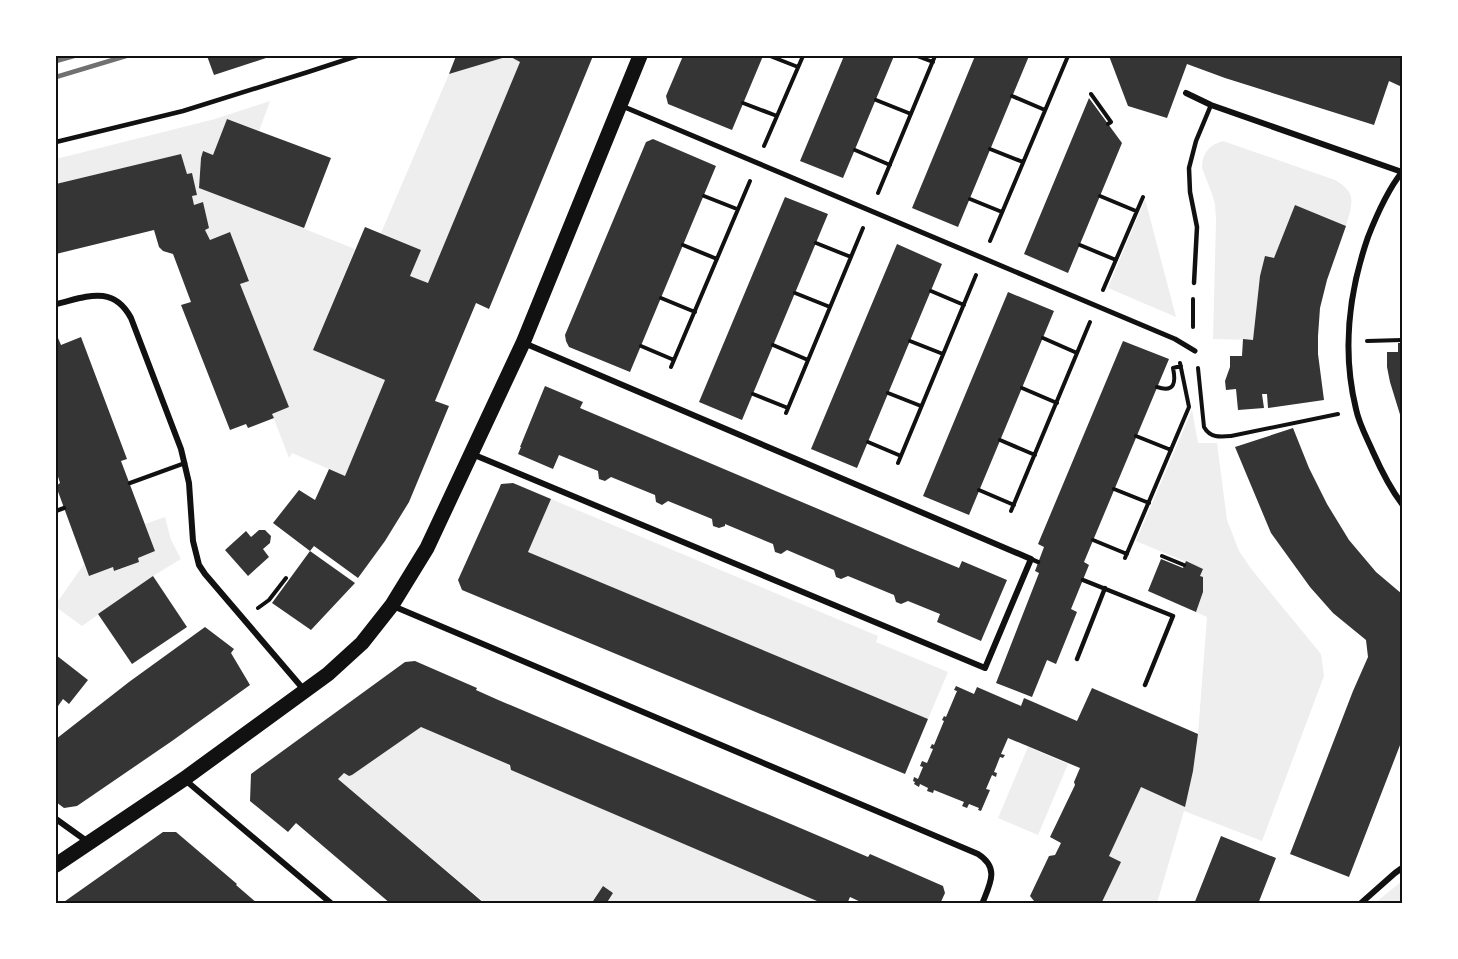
<svg xmlns="http://www.w3.org/2000/svg" width="1458" height="959" font-family="Ubuntu,sans-serif">
	<rect width="100%" height="100%" fill="#fff"/>
	<!-- green -->
	<path fill="#eee" d="M509,56L520,62L428,283L410,276L421,250L381,233L449,74Z
		M270,101L259,131L227,119L213,155L203,152L201,158L199,187L355,249L313,350L385,380L345,476L292,453L289,458L272,414L289,407L240,284L249,280L230,232L210,240L205,230L209,228L203,203L194,205L192,196L197,195L192,174H187L181,154L56,184V159L215,119Z
		M1223,141L1335,180C1358,193 1352,204 1346,226L1295,205L1274,258L1260,276L1253,340L1213,339L1216,220L1215,204L1212,194L1202,168C1202,153 1209,145 1223,141Z
		M1145,199L1176,317L1108,288Z
		M1192,410L1198,443H1217L1227,520L1239,551L1252,570L1321,654L1324,676L1262,841L1184,811L1157,903L1101,904L1120,862L1109,856L1141,787L1193,771L1198,734L1207,617L1196,612L1203,592V578L1200,576L1203,569L1136,541Z
		M551,499L878,636L876,642L948,672L928,719L528,552Z
		M165,517L171,540L181,559L153,576L82,626L56,607V604L84,564L89,576L113,567L115,571L139,562L138,558L155,551L145,524Z
		M421,727L509,765L511,770L824,903H606L613,893L603,886L591,903H485L338,779L344,773L349,776L352,775Z
		M1028,747L1068,764L1038,835L998,818Z
		M1402,881V903H1375Z"/>
	<!-- building -->
	<path fill="#353535" d="M207,56H272L214,75Z
		M456,56H593L489,309L476,303L435,401L449,406L409,502L385,541L358,578L314,546L310,551L355,583L311,630L272,603L310,551L273,523L299,490L315,500L329,469L345,476L385,380L313,350L365,227L421,250L410,276L428,283L520,62L509,56L449,74Z
		M683,56H763L732,130L668,104L666,96Z
		M844,56H894L843,178L800,161Z
		M975,56H1029L958,227L912,208Z
		M1109,56H1402V87L1389,81L1374,125L1225,78L1187,64L1167,118L1128,106Z
		M1089,98L1122,143L1068,273L1024,254Z
		M227,119L331,158L304,228L199,188L201,158L203,151L213,155Z
		M653,139L716,166L630,372L569,347L566,341L565,335L646,142Z
		M181,154L187,174L192,173L197,195L192,196L194,205L203,202L209,228L205,230L210,240L230,232L249,281L240,284L289,407L272,414L274,418L248,428L246,424L230,430L181,305L191,302L173,254L163,251L159,247L154,230L56,254V184Z
		M785,197L828,214L742,420L699,402Z
		M1295,205L1346,226L1327,280L1320,308L1318,336V354L1324,400L1268,408L1267,394H1262L1264,408L1238,410L1236,389L1226,390L1225,381L1230,367V356H1242L1243,339L1253,340L1260,276L1265,256L1274,258Z
		M897,244L942,264L857,468L811,449Z
		M1008,292L1054,311L969,515L923,496Z
		M81,337L127,459L121,461L155,551L138,558L139,562L114,571L113,567L89,576L56,486L60,483L56,470V339L58,338L61,345Z
		M1123,341L1169,359L1084,562L1089,565L1071,609L1077,612L1056,664L1047,660L1032,697L996,683L1039,573L1035,571L1044,547L1038,544Z
		M1398,343H1402V421L1390,382L1387,367V352H1398Z
		M545,386L583,402L580,408L908,547L959,568L962,561L1007,580L981,641L937,622L940,614L908,601L901,604L896,602L894,595L848,576L841,579L836,577L834,570L787,550L781,554L775,552L773,544L725,524V526L719,528L713,526L712,519L668,501L662,505L656,502L655,495L611,477L605,481L599,479L598,471L559,455L553,469L518,454L521,447H520Z
		M1293,428L1309,468L1327,504L1349,540L1376,572L1402,594V740L1349,877L1290,854L1353,691L1368,657L1366,640L1333,613L1310,587L1271,533L1235,447Z
		M513,483L551,499L528,552L928,719L905,774L462,590L458,580L499,489L501,484Z
		M259,530H265L271,536L270,543L263,549L269,557L248,576L225,550L246,531L251,537Z
		M1161,559L1183,568L1186,561L1203,569L1200,576L1203,577V592L1196,612L1148,591Z
		M153,576L187,627L132,664L98,614Z
		M205,627L234,649L231,653L250,685L172,741L77,806L64,808L56,802V739L129,682Z
		M56,655L88,680L69,704L63,699L56,709Z
		M415,661L477,688L476,690L496,699L812,833L868,857L870,854L943,886L945,893L940,904H865L850,897L847,904H824L511,770L510,765L421,727L352,775L349,776L344,773L338,779L485,904H391L296,823L288,832L250,801L251,774L405,662Z
		M956,686L974,694L977,687L1021,706L1024,698L1077,721L1092,688L1198,734L1193,771L1185,807L1141,787L1109,856L1121,862L1101,904H1033L1034,901L1030,896L1049,856L1055,855L1061,843L1050,837L1075,785L1074,782L1080,768L1008,738L1001,754L1005,755L1003,758L1000,757L994,772L997,773L996,777L992,775L986,789L990,790L981,811L978,810L979,808L969,804L967,808L962,806L964,802L934,790L933,793L927,791L928,788L920,784L919,787L914,784L915,782L913,781L914,777L918,779L923,767L920,766L922,761L927,763L933,749L930,748L932,744L934,745L944,721L942,720L944,716L946,717L957,691L954,690Z
		M163,832H176L237,884L236,885L258,904H61Z
		M1221,836L1276,858L1258,904H1194Z
		M603,886L613,893L606,904H591Z"/>
	<g fill="none" stroke-linecap="round" stroke-linejoin="round">
		<!-- path -->
		<path stroke="#111" stroke-width="4" d="M770,56L798,67
			M917,56L933,62
			M1091,94L1111,122L1108,124
			M1012,96L1045,110
			M876,100L911,114
			M743,103L777,116
			M764,146L803,56
			M990,149L1023,162
			M855,150L890,165
			M878,193L935,56
			M704,196L737,209
			M1100,196L1136,211
			M970,199L1002,212
			M990,241L1068,56
			M816,243L851,257
			M683,245L717,259
			M1080,245L1116,260
			M1103,290L1143,197
			M931,291L964,305
			M795,293L830,307
			M661,298L695,312
			M1193,299V327
			M1043,338L1077,353
			M910,341L943,354
			M1367,341L1402,340
			M773,345L808,360
			M641,346L674,360
			M671,367L750,181
			M1198,368L1204,427C1210,438 1220,437 1231,436L1338,414
			M1157,387C1175,393 1176,382 1173,368L1181,366
			M1022,388L1057,403
			M888,393L921,406
			M753,394L788,408
			M786,413L863,228
			M1136,436L1171,450
			M1000,440L1035,455
			M868,442L901,456
			M898,463L976,275
			M1114,489L1149,503
			M979,490L1014,505
			M1011,511L1090,322
			M1093,540L1127,554
			M1162,556L1184,565
			M1125,558L1189,407L1180,363
			M258,608L269,600L286,578"/>
		<!-- service -->
		<path stroke="#111" stroke-width="4.5" d="M56,142L183,111L308,72L357,56
			M1194,283L1197,227L1190,192L1189,168L1196,141L1211,105
			M130,483L185,463
			M56,511L64,508
			M1031,559L1038,562
			M1083,580L1173,616L1145,685
			M1077,659L1105,588"/>
		<!-- pedestrian -->
		<path stroke="#111" stroke-width="5" d="M622,106L1175,339L1195,351"/>
		<!-- minor -->
		<path stroke="#111" stroke-width="6" d="M1186,93L1211,105L1402,172
			M1402,172C1387,191 1377,214 1368,237C1349,292 1342,352 1356,409C1359,424 1367,438 1373,452C1381,470 1390,488 1402,504
			M56,304C86,297 113,284 131,318L181,449L189,483L193,541L199,565L205,574L305,691
			M472,454L985,668L1031,559L524,343
			M393,606L978,854C1000,868 990,884 982,904
			M184,779L332,904
			M56,819L88,842
			M1360,904L1395,873L1402,868"/>
		<!-- primary -->
		<path stroke="#111" stroke-width="15" d="M56,865L184,779L328,674L362,643L392,605L427,548L523,343L640,56"/>
		<!-- rail -->
		<path stroke="#707070" stroke-width="4.5" d="M56,61L74,56
			M56,77L126,56"/>
	</g>
	<!-- border -->
	<rect width="1458" height="959" fill="none" stroke="#ffffff" stroke-width="114"/>
	<rect x="57" y="57" width="1344" height="845" fill="none" stroke="#111" stroke-width="2"/>
</svg>
